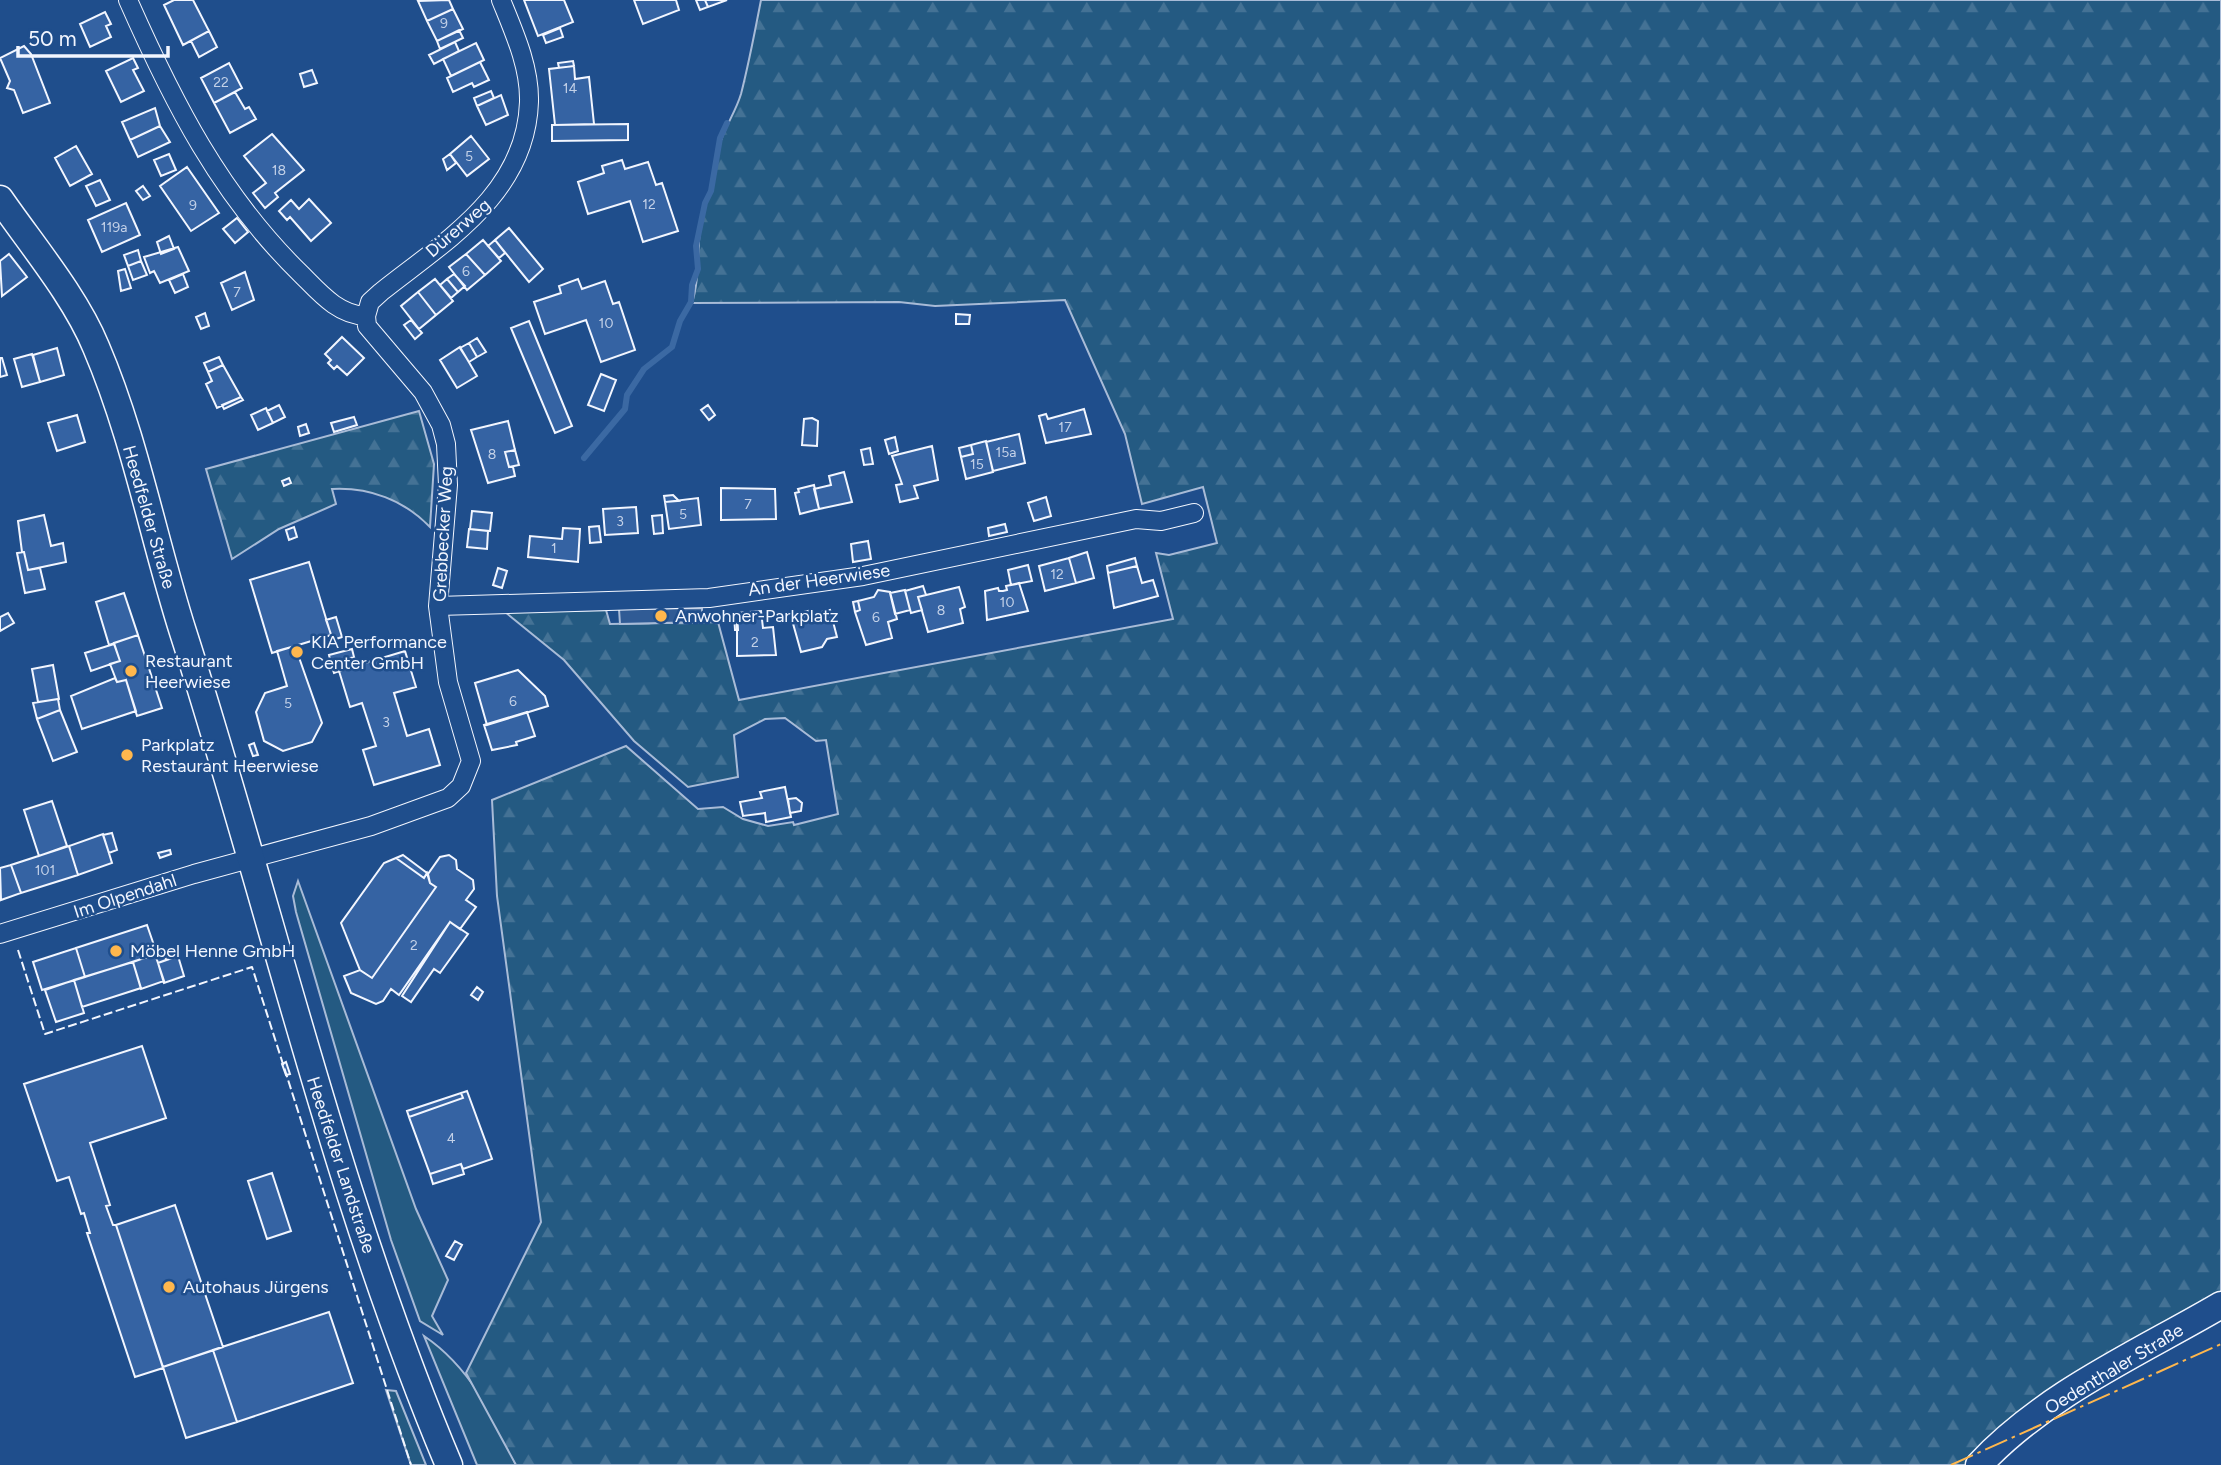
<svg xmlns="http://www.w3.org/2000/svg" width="2221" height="1465" font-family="Figtree,sans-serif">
	<defs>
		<pattern id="forest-firs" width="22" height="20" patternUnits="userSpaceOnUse" patternTransform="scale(1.75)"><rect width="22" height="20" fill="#245a82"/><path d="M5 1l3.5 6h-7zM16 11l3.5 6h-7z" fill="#447295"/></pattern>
	</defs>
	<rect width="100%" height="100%" fill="#1f4e8c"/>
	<!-- green -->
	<path fill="#245a82" stroke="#a8bbd7" stroke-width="2" d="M298,881L416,1209L448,1280L432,1316L443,1335L420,1321L391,1240L296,912L293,896Z
		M424,1336C469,1366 495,1417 516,1465H477Z
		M386,1390L396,1391L426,1465H411Z"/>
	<!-- forest -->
	<path fill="url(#forest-firs)" stroke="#a8bbd7" stroke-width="2" d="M761,0H2221V1297L1968,1465H516L466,1373L541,1222L497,896L492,800L626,746L698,809L723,807L743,819L768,826L793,822L794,825L838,814L826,740L816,741L785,718L765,719L734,735L738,777L688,787L634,741L564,660L505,612L606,610L610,624L718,622L739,700L1173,619L1156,553L1169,555L1217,543L1203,487L1142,504L1125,434L1065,300L935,306L899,302L692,303C702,272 694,237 706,204C713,184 714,167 719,147C724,127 735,114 741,94C749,63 755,31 761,0Z
		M419,411L434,464L430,527C404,500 369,487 332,489L336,504L279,529L232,559L206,469Z"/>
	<!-- parking -->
	<path fill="#305b95" stroke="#a8bbd7" stroke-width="2" d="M702,608V622L620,624L619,609Z"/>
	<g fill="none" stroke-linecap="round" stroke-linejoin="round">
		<!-- stream -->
		<path stroke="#3b69a3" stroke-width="6" d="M584,458L625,409L627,395L644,369L672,347L680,321L691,302L692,285L698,269L696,246L705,203L711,191L720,138L727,123"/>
	</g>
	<!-- building -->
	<path fill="#3563a3" stroke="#f2f6ff" stroke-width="2" d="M174,0H193L209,31L183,45L164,5Z
		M449,0L453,9L427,21L418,1Z
		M524,0H564L573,22L538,36Z
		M634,0H676L679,10L643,24Z
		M696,0H705L708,7L700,10Z
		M705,0H727L708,7Z
		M453,9L463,29L437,41L427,21Z
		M105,12L111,24L106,26L111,37L90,47L80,24Z
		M560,28L563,37L546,43L543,35Z
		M459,30L463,38L440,49L437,41Z
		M209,31L217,47L199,57L191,41Z
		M455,42L459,51L434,64L429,55Z
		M476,43L484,60L451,76L443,59Z
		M24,46L31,54L50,103L23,113L14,90L7,88L10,81L0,58Z
		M133,58L138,68L133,70L144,91L121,102L106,71Z
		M573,61L574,66L559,68L558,63Z
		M480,62L489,80L474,87L472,83L453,92L447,78Z
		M229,63L242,88L214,103L201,78Z
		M574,66L575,79L589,77L594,124L555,125L549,69Z
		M312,70L317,83L304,87L300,74Z
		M491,91L494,98L477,106L474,98Z
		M235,92L245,109L249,107L256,119L230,133L214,103Z
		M501,95L508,115L486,125L477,106Z
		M155,108L160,126L130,140L122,122Z
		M628,124V140L552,141V125Z
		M160,126L170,142L138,157L130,140Z
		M272,134L304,170L275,193L278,197L265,208L253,193L266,183L244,156Z
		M471,136L489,159L467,176L450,154Z
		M76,146L92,174L70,186L55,158Z
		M169,154L176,170L161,176L154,160Z
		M450,154L456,163L447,170L443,159Z
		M622,160L625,169L648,162L656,185L662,183L678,231L643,242L630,201L588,214L578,182L604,173L602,166Z
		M187,167L219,213L191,231L160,186Z
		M100,180L110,200L96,206L86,186Z
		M143,186L150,196L143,200L136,191Z
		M309,199L331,223L311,241L290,217L287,220L279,211L291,200L299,209Z
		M126,203L140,235L102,252L88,220Z
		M237,218L248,232L235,243L223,229Z
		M509,228L543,269L529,282L495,240Z
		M169,236L174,249L161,254L157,242Z
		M483,240L501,261L485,275L466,254Z
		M495,240L505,253L499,258L488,246Z
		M178,247L189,271L160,283L154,271L150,273L144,257Z
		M138,250L141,261L128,266L124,255Z
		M9,254L27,277L2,296L0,261Z
		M466,254L485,275L467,290L449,267Z
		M141,261L147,275L133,280L128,266Z
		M125,269L131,288L121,291L118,271Z
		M245,272L254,300L232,310L221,283Z
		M183,274L188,287L175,293L169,280Z
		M454,274L465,286L458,292L447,279Z
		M435,279L453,301L436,315L418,292Z
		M447,279L458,292L451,298L440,285Z
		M578,279L582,289L605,281L613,304L619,302L635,350L601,362L586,320L545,334L534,302L561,293L559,286Z
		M418,292L436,315L419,329L401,306Z
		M205,313L209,326L201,329L196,317Z
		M956,314L970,315L969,324H956Z
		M411,320L422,333L415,339L404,325Z
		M529,321L572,426L555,433L511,328Z
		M342,337L364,358L347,375L337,366L334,369L328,363L331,360L325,354Z
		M477,338L486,352L477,357L469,343Z
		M469,343L477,357L469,362L460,348Z
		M460,347L477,376L457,388L440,360Z
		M57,348L64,375L40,382L33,355Z
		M32,354L40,382L22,387L14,359Z
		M219,357L223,365L208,372L204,363Z
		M0,358H2L7,375L0,377Z
		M223,365L241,397L217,408L206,384L212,381L208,372Z
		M601,374L616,380L604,411L588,405Z
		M241,397L243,400L224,409L222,405Z
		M279,405L285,417L273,423L267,411Z
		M708,405L715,415L709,420L701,410Z
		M266,408L273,423L258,430L251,415Z
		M1084,409L1091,434L1046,443L1039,416L1046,414L1048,419Z
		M77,415L85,442L57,451L48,423Z
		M354,417L357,425L334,432L331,423Z
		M812,418L818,421L817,446L802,445L804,419Z
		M508,421L515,450L505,452L509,467H513L515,476L488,483L471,430Z
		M306,424L309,433L300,436L298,427Z
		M1019,434L1025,463L993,471L986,442Z
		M895,437L898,451L889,454L885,440Z
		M986,441L993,472L966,479L961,457L973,454L971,445Z
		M971,445L973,454L961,457L959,448Z
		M932,446L938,480L914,486L918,498L900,502L896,485L902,484L892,456Z
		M870,448L873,464L864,465L861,450Z
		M515,450L519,465L509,467L505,452Z
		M844,472L852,502L819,509L814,489L831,485L829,476Z
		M289,478L291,483L284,486L282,481Z
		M814,485L819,509L800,514L795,493L799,492L798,489Z
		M721,488L775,489L776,519L721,520Z
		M673,495L679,501L665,502L664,496Z
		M1046,497L1051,516L1034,521L1028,503Z
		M698,498L701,525L669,529L665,502Z
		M636,507L638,533L605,535L603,509Z
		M472,511L492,513L490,531L470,529Z
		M44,515L51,546L63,543L66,562L28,570L24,552H22L18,521Z
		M662,515L663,533L654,534L652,516Z
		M1005,524L1007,532L989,536L988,528Z
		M599,526L601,542L590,543L589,527Z
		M294,527L297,537L289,540L286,530Z
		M563,528L580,529L578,562L528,557L530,536L562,539Z
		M469,529L488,531L487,549L467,547Z
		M868,541L871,559L853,562L851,544Z
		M24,552L28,570L40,568L45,589L25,593L17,553Z
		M1087,552L1094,578L1076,583L1069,558Z
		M1069,558L1076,583L1045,591L1039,566Z
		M1135,558L1137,566L1108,573L1107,566Z
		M309,562L331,635L272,653L250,580Z
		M1028,565L1032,581L1011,585L1008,570Z
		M1137,566L1142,583L1153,580L1158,596L1114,608L1108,573Z
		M498,568L507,571L502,588L493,585Z
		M1019,583L1028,611L987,620L985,591L998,588L999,591H1003L1007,590L1006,586Z
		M923,586L926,595L918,597L922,610L911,613L905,591Z
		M959,587L965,607L960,609L963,623L928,632L918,597Z
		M878,590L890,592L897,619L888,622L892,638L866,645L855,612L860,610L858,601L874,597Z
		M905,590L910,610L895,614L890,593Z
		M124,593L138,635L109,645L96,602Z
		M858,601L860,610L855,612L853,602Z
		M812,610L813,614L830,610L837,637L827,639L822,647L801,652L792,620L805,616L804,612Z
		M761,611L763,628L773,627L776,655L737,656V613Z
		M8,613L14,623L0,631V617Z
		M734,614H737L738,630H735Z
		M336,617L342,637L333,640L326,620Z
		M138,635L162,708L137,716L126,680L117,682L110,664L120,661L114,643Z
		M114,644L120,661L91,671L85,653Z
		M295,646L322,723L312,742L283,751L264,741L256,712L265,693L287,686L277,651Z
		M352,649L354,657L331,664L329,655Z
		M405,651L416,687L394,693L407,736L429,729L440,765L374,785L363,750L376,746L362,703L350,707L339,671Z
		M354,657L357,665L334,673L331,664Z
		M53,665L59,699L38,702L32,669Z
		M518,670L545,696L548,706L487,725L475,683Z
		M115,678L117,682L126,680L136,711L82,729L71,696Z
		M58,699L60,710L37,719L33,703Z
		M60,710L77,752L53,761L37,719Z
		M527,712L535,736L516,742L517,745L492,750L484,725Z
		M254,743L258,755L253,756L249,745Z
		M785,787L791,817L766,822L765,813L743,816L740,802L762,798L760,792Z
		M796,798L802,803L801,811L790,813L788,799Z
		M52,801L67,846L39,856L24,810Z
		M112,833L117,850L109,853L103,835Z
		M103,834L112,863L78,875L69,846Z
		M69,846L78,875L21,893L11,865Z
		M170,850L171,854L160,858L158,853Z
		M403,855L427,873L424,878L396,858Z
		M449,855L456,860L457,869L473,880L474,889L466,900L476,907L460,929L450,922L399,995L391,989L383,1001L376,1004L351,993L344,976L360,970L372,978L436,887L430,883L428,874L440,857Z
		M396,858L424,878L427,873L430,883L436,887L372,978L360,970L341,923L384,863Z
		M11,865L21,893L1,900L0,868Z
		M450,922L468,934L440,973L434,969L411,1002L402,996Z
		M147,925L157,954L85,977L76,948Z
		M76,948L85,977L42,990L33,962Z
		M164,952L166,960L158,963L155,954Z
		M155,954L164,981L141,989L133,962Z
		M178,956L184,976L164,983L158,963Z
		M133,962L141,988L82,1007L74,980Z
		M74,980L84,1013L56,1022L45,990Z
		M477,987L483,992L478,1000L471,995Z
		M142,1046L166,1118L90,1143L110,1205L106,1206L113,1225H116L163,1368L135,1377L87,1233H90L84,1213L81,1214L69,1177L57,1181L24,1084Z
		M286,1062L290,1074L286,1075L282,1064Z
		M467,1091L492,1159L463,1169L461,1164L430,1174L409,1117L463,1098L461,1093Z
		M461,1093L463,1098L409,1117L407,1111Z
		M461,1164L464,1174L433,1184L430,1174Z
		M272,1173L291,1231L267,1239L248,1181Z
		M175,1205L223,1347L163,1367L116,1225Z
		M455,1241L462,1245L454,1260L446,1256Z
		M329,1312L353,1383L237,1422L213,1350Z
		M213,1350L237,1422L186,1438L163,1367Z"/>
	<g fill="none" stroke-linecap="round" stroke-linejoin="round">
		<!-- street casing -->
		<g stroke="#f2f6ff" stroke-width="20">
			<path id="street" d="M128,0C173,102 220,195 301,274C320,293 338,315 366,316
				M438,606L709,598L863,576L1136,519L1161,521L1194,513
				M0,934L194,874L371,826L448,798L461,786L471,761L448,682L438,606L448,485L446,444L441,425L423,392L367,326L366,316L370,302L381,292C445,241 526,194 529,102C530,67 514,32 501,0"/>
		</g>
		<!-- secondary casing -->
		<g stroke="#f2f6ff" stroke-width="29">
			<path id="secondary" d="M0,199C31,244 75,296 96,347C135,438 153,538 183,632C272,910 335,1195 449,1465
				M1979,1465C2045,1394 2139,1353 2221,1305"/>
		</g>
		<!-- street -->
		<use href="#street" stroke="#1f4e8c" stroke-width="18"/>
		<!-- secondary -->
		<use href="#secondary" stroke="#1f4e8c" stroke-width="26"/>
		<!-- fence -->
		<path stroke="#f2f6ff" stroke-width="2" stroke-dasharray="9 3.5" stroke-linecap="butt" d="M18,950L45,1034L252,967L411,1465"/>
		<!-- power -->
		<path stroke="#ffb74d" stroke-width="2" stroke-dasharray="24 5 3.5 5" stroke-linecap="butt" d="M1951,1465L2221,1344"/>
	</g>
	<!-- markers -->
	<g fill="#ffb74d" stroke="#1f4e8c" stroke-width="2.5">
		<circle cx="661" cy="616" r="7"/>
		<circle cx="297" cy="652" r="7"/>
		<circle cx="131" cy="671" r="7"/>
		<circle cx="127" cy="755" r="7"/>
		<circle cx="116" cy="951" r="7"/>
		<circle cx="169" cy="1287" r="7"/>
	</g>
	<g text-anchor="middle" stroke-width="5" stroke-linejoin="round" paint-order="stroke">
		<!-- number labels -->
		<g font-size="14" fill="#c3d1e8">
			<text x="444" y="28">9</text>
			<text x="221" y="87">22</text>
			<text x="570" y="93">14</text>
			<text x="469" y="161">5</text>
			<text x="279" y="175">18</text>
			<text x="649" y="209">12</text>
			<text x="193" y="210">9</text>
			<text x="114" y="232">119a</text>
			<text x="466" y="276">6</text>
			<text x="237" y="297">7</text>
			<text x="606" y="328">10</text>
			<text x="1065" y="432">17</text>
			<text x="1006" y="457">15a</text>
			<text x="492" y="459">8</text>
			<text x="977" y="469">15</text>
			<text x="748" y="509">7</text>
			<text x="683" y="519">5</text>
			<text x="620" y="526">3</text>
			<text x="554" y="553">1</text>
			<text x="1057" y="579">12</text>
			<text x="1007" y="607">10</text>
			<text x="941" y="615">8</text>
			<text x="876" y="622">6</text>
			<text x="755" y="647">2</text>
			<text x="513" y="706">6</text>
			<text x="288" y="708">5</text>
			<text x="386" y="727">3</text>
			<text x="45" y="875">101</text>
			<text x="414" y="950">2</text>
			<text x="451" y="1143">4</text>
		</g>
		<!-- street labels -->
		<g font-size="18" fill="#f2f6ff" stroke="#1f4e8c">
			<text transform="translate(458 228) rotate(-41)" y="6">Dürerweg</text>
			<text transform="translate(149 517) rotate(74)" y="6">Heedfelder Straße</text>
			<text transform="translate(443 534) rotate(-87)" y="6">Grebbecker Weg</text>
			<text transform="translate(819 580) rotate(-8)" y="6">An der Heerwiese</text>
			<text transform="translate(125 896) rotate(-18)" y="6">Im Olpendahl</text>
			<text transform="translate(341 1165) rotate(72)" y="6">Heedfelder Landstraße</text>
			<text transform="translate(2114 1369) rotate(-31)" y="6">Oedenthaler Straße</text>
		</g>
		<!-- poi labels -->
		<g font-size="18" fill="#f2f6ff" stroke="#1f4e8c" text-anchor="start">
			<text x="675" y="622">Anwohner-Parkplatz</text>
			<text x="311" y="648">KIA Performance<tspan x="311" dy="21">Center GmbH</tspan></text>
			<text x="145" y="667">Restaurant<tspan x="145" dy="21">Heerwiese</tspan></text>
			<text x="141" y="751">Parkplatz<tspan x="141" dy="21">Restaurant Heerwiese</tspan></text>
			<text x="130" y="957">Möbel Henne GmbH</text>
			<text x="183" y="1293">Autohaus Jürgens</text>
		</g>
	</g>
	<!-- scale -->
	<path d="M18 46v10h150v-10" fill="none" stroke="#f2f6ff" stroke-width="3.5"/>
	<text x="28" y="46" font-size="21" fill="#f2f6ff" stroke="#1f4e8c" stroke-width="5" paint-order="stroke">50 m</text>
</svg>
